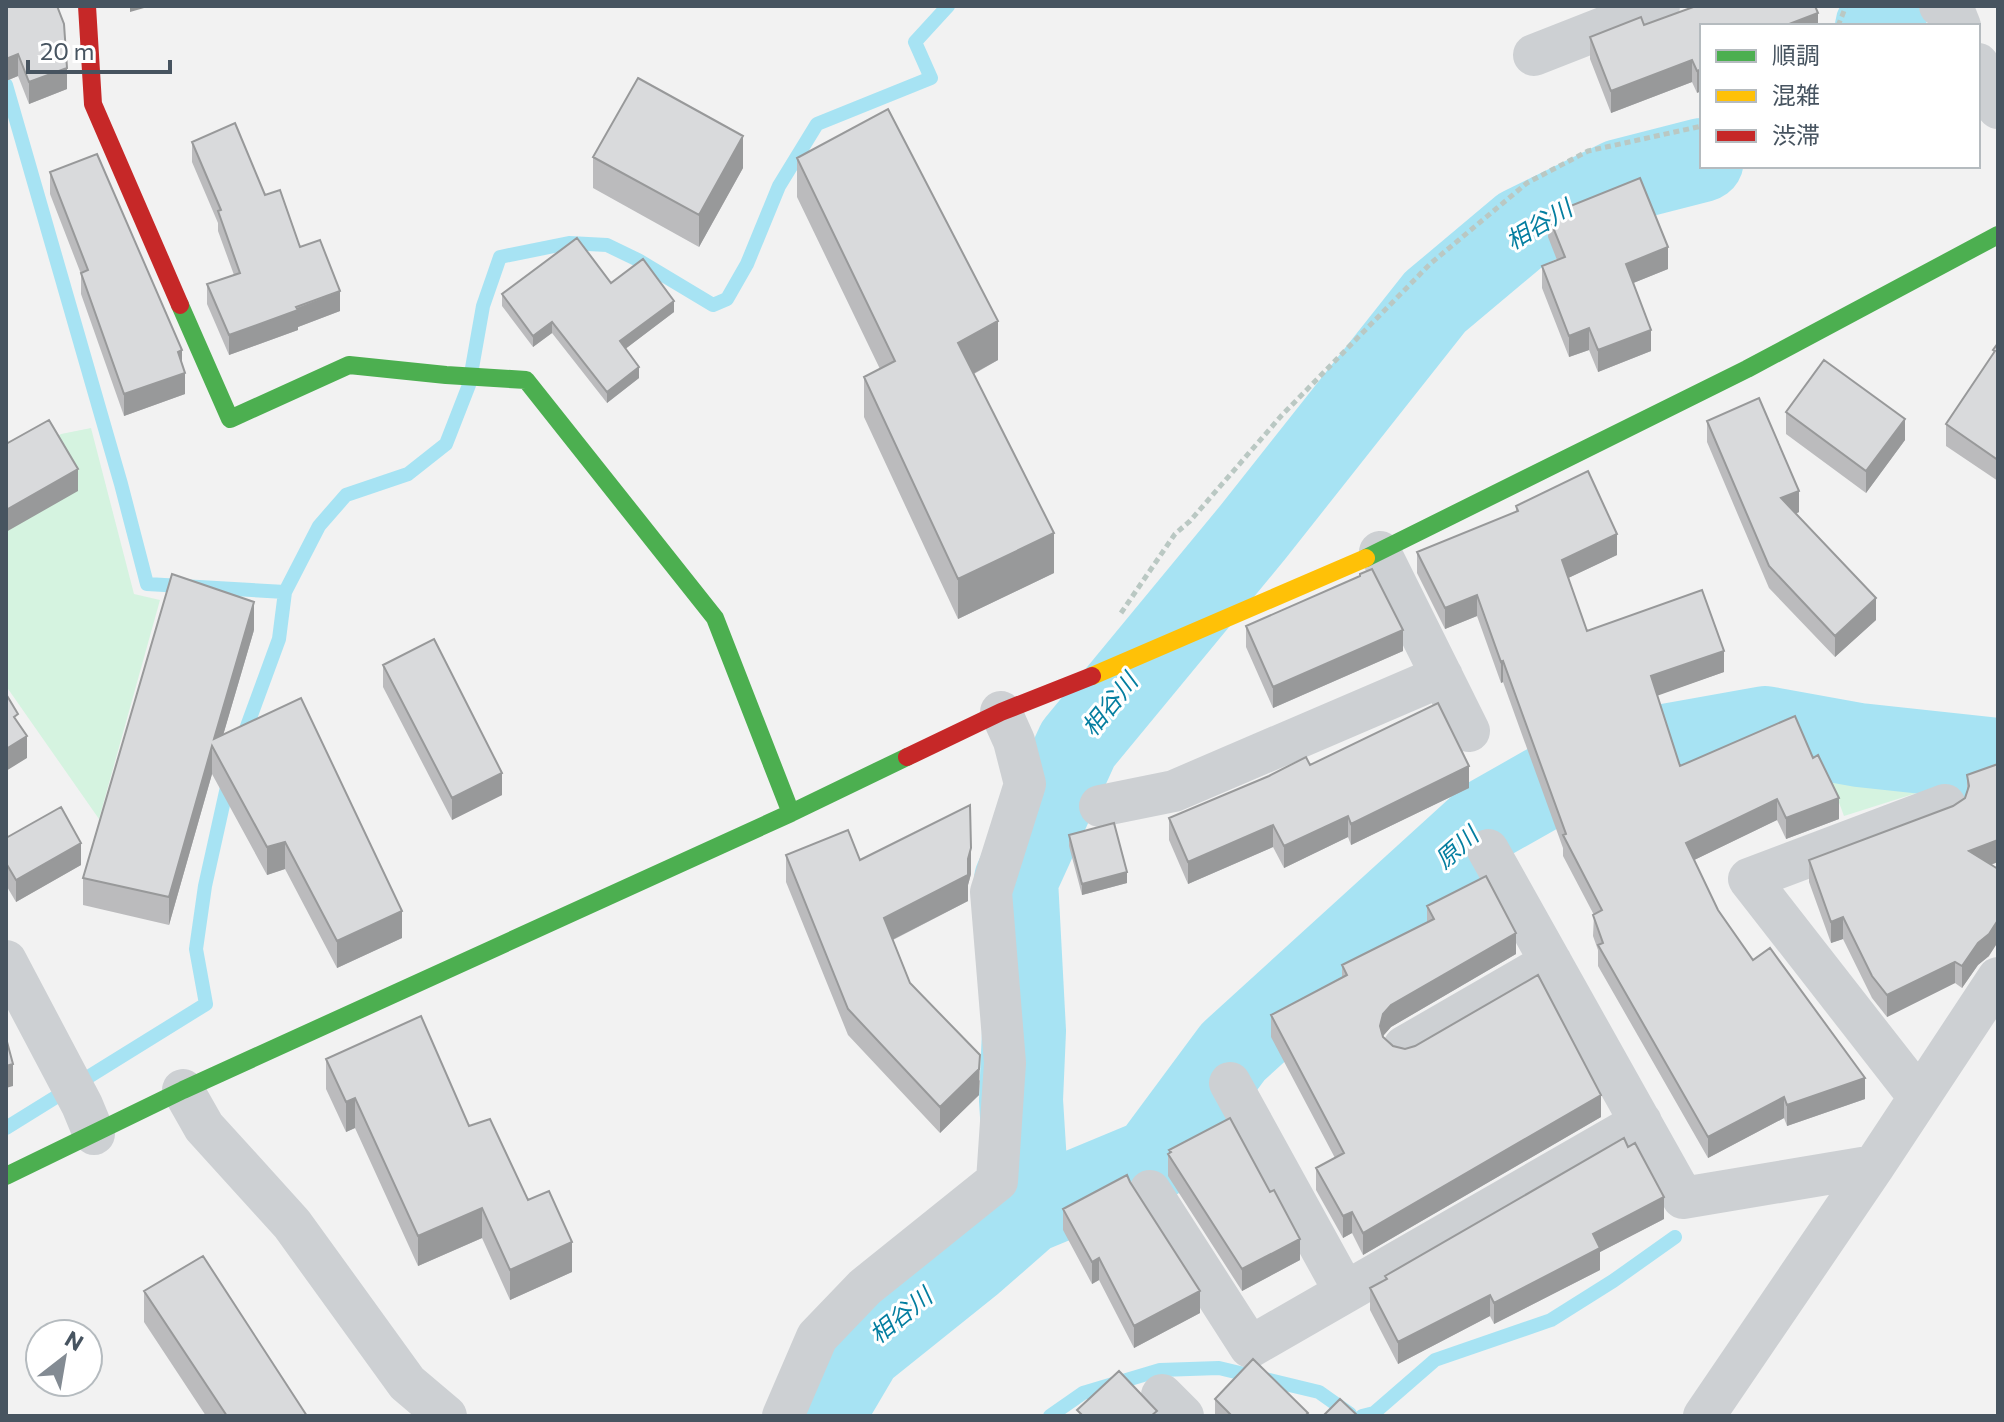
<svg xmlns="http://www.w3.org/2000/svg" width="2004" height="1422" font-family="Commissioner,'Noto Sans JP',sans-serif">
	<rect width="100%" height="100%" fill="#f2f2f2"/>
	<!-- green -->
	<path fill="#d5f3e0" d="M91,428L134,594L160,600L99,819L6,686V466L61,434Z
		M1822,757L1961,779L1844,816Z"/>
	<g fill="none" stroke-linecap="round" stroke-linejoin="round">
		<!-- stream -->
		<path stroke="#a7e3f3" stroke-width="14" d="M6,85L121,484L147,584L285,592L279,639L242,740
			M285,592L319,526L346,495L408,474L446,444L469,385L483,306L500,257L569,243L607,245L638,260L713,305L727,299L747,264L779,186L817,124L931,78L915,42L948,6
			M6,1128L206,1004L196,949L205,886L229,778
			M1050,1416L1083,1393L1160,1370L1219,1368L1319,1392L1350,1414
			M1362,1416L1374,1413L1435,1360L1551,1320L1613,1281L1675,1237"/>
		<!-- river -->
		<path stroke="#a7e3f3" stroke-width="84" d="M1877,26L1888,6
			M1028,1212L1021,1100L1024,1031L1016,880L1078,744L1253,532L1435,302L1522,229L1620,181L1702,160
			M822,1416L861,1350L972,1261L1028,1212L1153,1160L1233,1052L1489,819L1597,758L1765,728L1859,745L1998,760"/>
		<!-- path -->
		<path stroke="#bac8c3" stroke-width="5" stroke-dasharray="6 4" stroke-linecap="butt" d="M1838,26L1846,6
			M1121,613L1175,534L1190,521L1282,415L1430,264L1527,183L1588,151L1702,126"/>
		<!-- street -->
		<path stroke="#cdd0d3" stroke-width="42" d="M1940,6L1954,11L1960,26
			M1534,55L1659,6
			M1978,64L1998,108
			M1380,552L1469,731
			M1100,806L1174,791L1442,676
			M1488,850L1683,1198L1874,1166
			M6,961L82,1105L94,1134
			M1404,1047L1551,962
			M1230,1083L1345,1292
			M183,1090L204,1127L292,1224L407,1383L446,1416
			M1919,1097L1749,879L1945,805
			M1150,1191L1250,1347L1641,1122
			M1162,1395L1183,1416
			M783,1416L817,1337L865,1287L997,1181L1005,1063L991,892L1025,784L1014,741L1001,712
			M1704,1416L1874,1166L1998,978"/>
		<!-- fast -->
		<path stroke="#4caf50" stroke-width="18" d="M180,305L230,419L349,365L446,375L526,380L715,618L791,813
			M1366,558L1747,369L1998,235
			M6,1176L183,1090L791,813L907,757"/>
		<!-- slow -->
		<path stroke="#ffc107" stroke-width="18" d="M1092,676L1366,558"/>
		<!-- jam -->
		<path stroke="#c62828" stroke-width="18" d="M87,6L93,104L180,305
			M907,757L1001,712L1092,676"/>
	</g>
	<!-- wall -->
	<path fill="#bbbbbd" d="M6,6L67,89L29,104L18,76L6,81Z
		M1644,25L1818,26H1702L1697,93L1692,82L1611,113L1590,59V37Z
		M192,142L265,195L300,247L340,311L298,327V330L229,355L207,304V284L234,275L218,231V223L192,162Z
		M593,157L743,168L699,247L593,188Z
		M797,158L998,360L974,374L1054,573L958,619L864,417V377L880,369L797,197Z
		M50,172L182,364L185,394L124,416L81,294V274L50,194Z
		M1548,215L1668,269L1633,283L1651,351L1598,372L1589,350L1569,357L1542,288V266L1557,260L1548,237Z
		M611,283L674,312L625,349L639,378L607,403L552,333L533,347L502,306V294Z
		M1998,343V481L1946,446V424L1993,354V350Z
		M1786,412L1905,440L1866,493L1786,434Z
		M1707,421L1799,512L1796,514L1876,620L1835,657L1769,588L1707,442Z
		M1516,506L1617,555L1568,578L1587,631L1724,672L1657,695L1680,766L1839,819L1786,839L1777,820L1694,860L1718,910L1753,960L1865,1099L1787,1126L1784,1118L1708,1158L1598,966V950L1593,936L1594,915L1563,856V848L1503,682L1501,683L1477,616L1445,629L1417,573V552L1516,512Z
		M1360,574L1403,651L1273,708L1246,647V626L1360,576Z
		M254,630L223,735L402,938L337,968L285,869L267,875L212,774L169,925L83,905V878Z
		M383,665L502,795L452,820L383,687Z
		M1998,764V862L1991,865L1989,956L1978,965L1962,988L1955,983L1887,1017L1872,998L1843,939L1831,943L1809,882V860L1953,806L1965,798L1967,791V775Z
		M1310,765L1469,788L1351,845L1348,837L1284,868L1273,847L1188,884L1169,840V818Z
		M1069,835L1127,883L1082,895L1069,846Z
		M6,838L81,865L16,902L6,885Z
		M786,855L860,860L971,874L968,885V901L893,940L910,983L980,1081L979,1095L940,1133L848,1035L786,882Z
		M1427,906L1516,954L1391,1027L1383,1036L1393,1046L1601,1117L1363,1255L1352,1233L1343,1238L1316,1190V1168L1335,1158L1271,1037V1015L1342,977V965L1427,922Z
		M326,1059L469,1126L528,1200L572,1272L510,1300L482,1238L418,1266L355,1128L346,1132L326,1089Z
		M1169,1150L1300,1260L1242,1291L1168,1176V1154L1169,1153Z
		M1063,1209L1200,1313L1134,1348L1099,1280L1092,1284L1063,1230Z
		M1664,1219L1600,1252V1270L1494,1324L1490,1316L1398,1364L1370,1310V1288L1385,1280V1276Z
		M144,1291L307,1416H206L144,1322Z
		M1215,1399L1308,1416H1215Z"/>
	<!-- shaded-wall -->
	<path fill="#98999a" d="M130,6H151L130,12Z
		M1818,13V26H1784Z
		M18,54V76L6,81V59Z
		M1692,60V82L1611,113V91Z
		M67,68V89L29,104V82Z
		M1702,69V91L1697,93V71Z
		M743,136V168L699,247V215Z
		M1668,247V269L1626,286V264Z
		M340,291V311L298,327V330L229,355V335Z
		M674,301V312L620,353V341Z
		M998,321V360L958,382V343Z
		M552,322V333L533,347V336Z
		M1589,328V350L1569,357V336Z
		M1651,330V351L1598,372V350Z
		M182,350V372L178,352Z
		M639,367V378L607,403V392Z
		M185,373V394L124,416V394Z
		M1905,419V440L1866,493V471Z
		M78,469V491L6,532V510Z
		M1799,491V512L1781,520V498Z
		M1054,533V573L958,619V579Z
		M1617,534V555L1562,581V560Z
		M1477,595V616L1445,629V608Z
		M1876,598V620L1835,657V636Z
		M254,602V630L217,756L214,739Z
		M1403,630V651L1273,708V687Z
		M1724,651V672L1651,698V676Z
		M1503,661V682L1501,683V662Z
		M27,736V758L6,771V749Z
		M212,746V774L169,925V897Z
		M1469,766V788L1351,845V824Z
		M502,773V795L452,820V798Z
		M1839,798V819L1786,839V818Z
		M1777,799V820L1686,864V843Z
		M1348,816V837L1284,868V846Z
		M1273,825V847L1188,884V862Z
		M1998,840V862L1969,872V851Z
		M285,842V869L267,875V847Z
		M81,843V865L16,902V880Z
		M971,848V874L968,885V901L884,944V918Z
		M1127,872V883L1082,895V884Z
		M402,911V938L337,968V941Z
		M1843,917V939L1831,943V922Z
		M1998,920V942L1989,956L1978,965L1962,988V966L1978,943Z
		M1516,933V954L1391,1027L1383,1036L1380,1026L1383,1014L1391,1005Z
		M1955,962V983L1887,1017V995Z
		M980,1055L979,1095L940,1133V1107Z
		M13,1064V1086L6,1088V1066Z
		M1865,1078V1099L1787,1126V1105Z
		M1601,1095V1117L1363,1255V1233Z
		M1784,1097V1118L1708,1158V1137Z
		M355,1098V1128L346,1132V1102Z
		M1664,1197V1219L1600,1252V1270L1494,1324V1303L1593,1234Z
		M482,1208V1238L418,1266V1236Z
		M1352,1212V1233L1343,1238V1216Z
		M1300,1239V1260L1242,1291V1269Z
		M572,1242V1272L510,1300V1270Z
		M1099,1258V1280L1092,1284V1262Z
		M1200,1291V1313L1134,1348V1326Z
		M1490,1295V1316L1398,1364V1342Z"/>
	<!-- building -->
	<path fill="#d9dadc" stroke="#98999a" stroke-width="2" d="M6,6H57L64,24L67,68L29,82L18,54L6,59Z
		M1696,6H1815L1818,13L1784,26H1702V69L1697,71L1692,60L1611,91L1590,37L1641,17L1644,25Z
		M638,78L743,136L699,215L593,157Z
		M888,109L998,321L958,343L1054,533L958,579L864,377L895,361L797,158Z
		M235,123L265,195L280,190L300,247L320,240L340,291L296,307L298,310L229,335L207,284L240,273L218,211L221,210L192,142Z
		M97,154L182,350L178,352L185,373L124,394L81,273L88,270L50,172Z
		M1640,178L1668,247L1626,264L1651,330L1598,350L1589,328L1569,336L1542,266L1565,257L1548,215Z
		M577,238L611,283L643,259L674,301L620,341L639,367L607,392L552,322L533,336L502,294Z
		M1998,343V460L1946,424L1995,351L1993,350Z
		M1824,360L1905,419L1866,471L1786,412Z
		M1759,398L1799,491L1781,498L1876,598L1835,636L1769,566L1707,421Z
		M49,420L78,469L6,510V444Z
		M1588,471L1617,534L1562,560L1587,631L1702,590L1724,651L1651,676L1680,766L1795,716L1813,758L1818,755L1839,798L1786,818L1777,799L1686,843L1718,910L1753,960L1770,948L1865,1078L1787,1105L1784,1097L1708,1137L1598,945L1603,943L1593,915L1602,910L1563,835L1566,834L1503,661L1501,662L1477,595L1445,608L1417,552L1518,511L1516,506Z
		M1372,569L1403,630L1273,687L1246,626L1360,576V574Z
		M172,574L254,602L214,739L301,698L402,911L337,941L285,842L267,847L212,746L169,897L83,878Z
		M434,639L502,773L452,798L383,665Z
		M6,694L18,714L14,717L27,736L6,749Z
		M1438,703L1469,766L1351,824L1348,816L1284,846L1273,825L1188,862L1169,818L1269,776L1306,757L1310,765Z
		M1998,764V840L1969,851L1998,869V920L1989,934L1978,943L1962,966L1955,962L1887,995L1872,976L1843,917L1831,922L1809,860L1953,806L1965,798L1969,786L1967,775Z
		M970,805L971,848L968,859V875L884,918L910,983L980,1055L979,1069L940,1107L848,1009L786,855L848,830L860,860Z
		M61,807L81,843L16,880L6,863V838Z
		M1114,823L1127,872L1082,884L1069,835Z
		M1486,876L1516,933L1391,1005L1383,1014L1380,1026L1383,1037L1393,1046L1405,1049L1415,1046L1538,975L1601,1095L1363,1233L1352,1212L1343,1216L1316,1168L1344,1153L1271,1015L1347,975L1342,965L1434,919L1427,906Z
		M421,1016L469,1126L490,1119L528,1200L549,1191L572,1242L510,1270L482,1208L418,1236L355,1098L346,1102L326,1059Z
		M6,1038L13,1064L6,1066Z
		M1230,1118L1270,1192L1274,1190L1300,1239L1242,1269L1168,1154L1171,1152L1169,1150Z
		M1624,1138L1628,1147L1635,1143L1664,1197L1593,1234L1600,1248L1494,1303L1490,1295L1398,1342L1370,1288L1387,1279L1385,1276Z
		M1127,1175L1130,1182L1200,1291L1134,1326L1099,1258L1092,1262L1063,1209Z
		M203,1256L307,1416H227L144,1291Z
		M1253,1359L1308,1413L1305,1416H1232L1215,1399Z
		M1119,1371L1157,1411L1151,1416H1083L1077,1410Z
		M1340,1399L1358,1416H1323Z"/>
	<g text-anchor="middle" stroke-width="6" stroke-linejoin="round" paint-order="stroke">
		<!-- water labels -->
		<g font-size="24" font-style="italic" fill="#047ea0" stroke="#fff">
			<text transform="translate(1539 225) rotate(-31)" y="8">相谷川</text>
			<text transform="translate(1110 705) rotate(-51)" y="8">相谷川</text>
			<text transform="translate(1457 848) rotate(-42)" y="8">原川</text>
			<text transform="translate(901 1316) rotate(-39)" y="8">相谷川</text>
		</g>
	</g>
	<!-- border -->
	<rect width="2004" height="1422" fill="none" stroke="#475460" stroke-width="16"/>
	<!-- legend -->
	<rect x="1700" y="24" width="280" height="144" fill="#ffffff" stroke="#b5bbbf" stroke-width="2"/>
	<rect x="1716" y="50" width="40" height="12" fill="#4caf50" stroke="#b5bbbf" stroke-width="2"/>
	<text x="1772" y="64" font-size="24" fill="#475460">順調</text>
	<rect x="1716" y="90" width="40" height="12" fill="#ffc107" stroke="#b5bbbf" stroke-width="2"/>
	<text x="1772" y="104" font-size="24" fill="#475460">混雑</text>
	<rect x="1716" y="130" width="40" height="12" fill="#c62828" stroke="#b5bbbf" stroke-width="2"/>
	<text x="1772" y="144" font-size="24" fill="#475460">渋滞</text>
	<!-- north arrow -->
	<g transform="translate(64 1358) rotate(31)"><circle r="38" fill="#ffffff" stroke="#b5bbbf" stroke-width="2"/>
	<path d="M0-6L14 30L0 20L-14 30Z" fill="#838b93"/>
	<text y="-12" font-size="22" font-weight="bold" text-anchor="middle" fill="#475460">N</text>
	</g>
	<!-- scale -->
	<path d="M28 60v12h142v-12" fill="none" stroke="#475460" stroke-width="4"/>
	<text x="40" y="60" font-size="24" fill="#475460" stroke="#ffffff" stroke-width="6" paint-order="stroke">20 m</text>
</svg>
